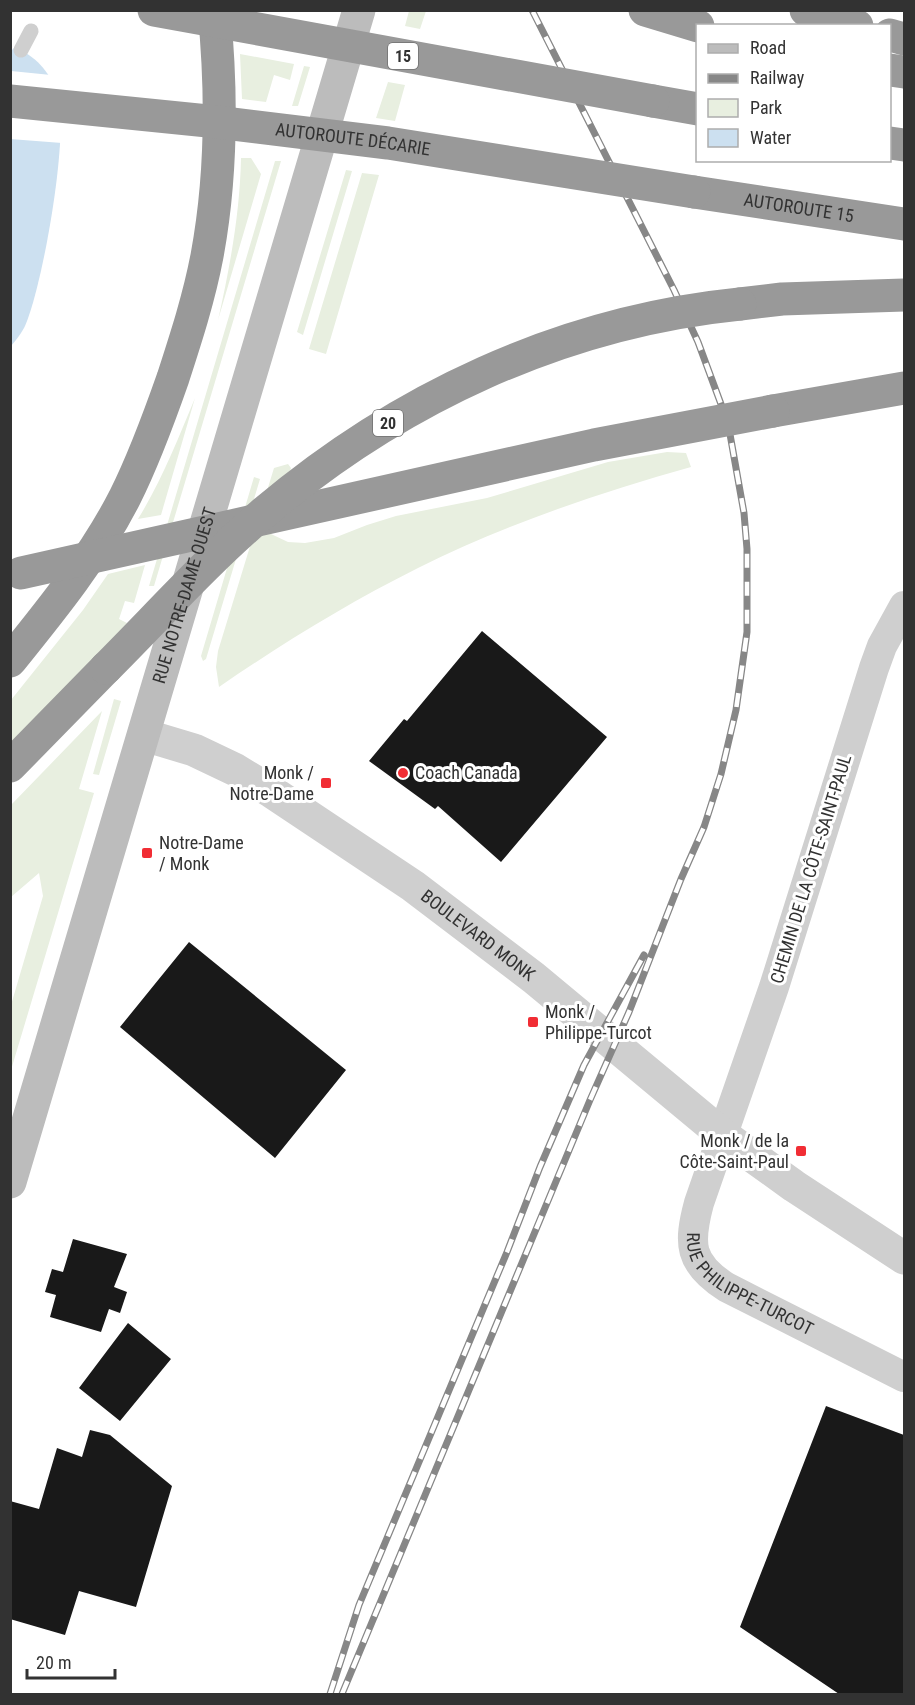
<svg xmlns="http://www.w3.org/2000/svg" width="915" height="1705" font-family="'Roboto Condensed',sans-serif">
	<rect width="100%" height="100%" fill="#fff"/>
	<!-- green -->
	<path fill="#e8efe0" d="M409,11H426L420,29L405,26Z
		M240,54L294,64L290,80L274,75L266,102L242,99Z
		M304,66L310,67L298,106H292Z
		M388,82L405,85L395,121L376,118Z
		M241,158H251L261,174L218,320C230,267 240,212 241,158Z
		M275,161H281L154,586H149Z
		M346,170L352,171L303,335L297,332Z
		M362,173L379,175L326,354L309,349Z
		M195,398L161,515L138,519C162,480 178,439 195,398Z
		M667,452L686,453L691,467C598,493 504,525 418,568C348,603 283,643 219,687L216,667L218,651L274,468L288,464L291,468L271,534L288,542L305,543L334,538L367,525L396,516L487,498L608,462Z
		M254,477L260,479L206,659L203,661L201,656Z
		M145,565L134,603L125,601L119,619L129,624L11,745V700L83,610L108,574Z
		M114,699L121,701L99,775L93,774Z
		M102,711L79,789L94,793L11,1070V1005L43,896L39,873L11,897V805Z"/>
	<!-- water -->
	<path fill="#cce0f0" d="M15,47C36,57 48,70 57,92C71,128 42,291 24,328C20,335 16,340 11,346L10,52Z"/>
	<!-- pier -->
	<path fill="#fff" d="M11,71L51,75L61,94L64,124L62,143L10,139Z"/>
	<!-- building -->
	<path fill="#191919" d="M482,631L607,737L501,862L438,806L435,809L369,761L404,719L407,721Z
		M189,942L346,1070L275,1158L120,1027Z
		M73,1239L127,1254L114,1287L127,1292L120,1313L109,1309L101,1332L50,1317L56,1295L45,1292L52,1269L63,1272Z
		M128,1323L171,1359L120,1421L79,1388Z
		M826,1406L904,1435V1694H839L740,1627Z
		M90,1430L110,1435L172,1486L136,1607L79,1591L65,1635L10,1619V1501L39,1509L57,1448L82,1457Z"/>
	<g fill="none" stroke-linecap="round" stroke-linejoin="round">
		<!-- service -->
		<path stroke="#cfcfcf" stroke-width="15" d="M21,50L31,31"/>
		<!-- minor -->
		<path stroke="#cfcfcf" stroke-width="30" id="s1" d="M904,606L882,646L874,668L774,987L699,1203C688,1244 689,1263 726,1287L904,1377"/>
		<!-- tertiary -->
		<path stroke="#cfcfcf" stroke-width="33" id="s2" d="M144,735L194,750L236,770L272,792L413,886L534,978L723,1135L794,1186L904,1258"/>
		<!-- secondary -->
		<path stroke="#bcbcbc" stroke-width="33" id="s3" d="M10,1182L359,10"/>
		<!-- motorway -->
		<g stroke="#999" stroke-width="33">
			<path d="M645,10L698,26"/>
			<path d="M806,10L857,26"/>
			<path d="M890,35L904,39"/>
			<path d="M890,70L904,72"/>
			<path d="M653,101L698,109"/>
			<path d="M890,143L904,145"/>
			<path id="s4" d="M694,192L904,224"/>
			<path d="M740,304L782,299L904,295"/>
			<path d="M773,411L904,388"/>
			<path d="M10,661C52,609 95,556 125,497C144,459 159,418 173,378C186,338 199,298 207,256C222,175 222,92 214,10"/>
			<path d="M10,766L106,668"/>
		</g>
		<!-- rail casing -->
		<g stroke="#878787" stroke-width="7">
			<path id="rail" d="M330,1694L359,1605L507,1252L540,1167L584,1065L644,955
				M342,1694L590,1100L629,1012L681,879L704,827L721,774L736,710L747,632V549L744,513L728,423L698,342L674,290L532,10"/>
		</g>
		<!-- rail -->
		<use href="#rail" stroke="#fff" stroke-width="4.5" stroke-dasharray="14" stroke-linecap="butt"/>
		<!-- motorway-bridge -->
		<g stroke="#999" stroke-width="33">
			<path d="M154,10L653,101"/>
			<path id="s5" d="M10,101L208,121L388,143L694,192"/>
			<path d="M21,573L594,445L773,411"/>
			<path d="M106,668C157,617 206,562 261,515C397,399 561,322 740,304"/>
		</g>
	</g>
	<!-- markers -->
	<g fill="#f12d34" stroke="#fff" stroke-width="2">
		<circle cx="403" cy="773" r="6"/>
		<rect x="320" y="777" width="12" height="12" rx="3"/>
		<rect x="141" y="847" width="12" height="12" rx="3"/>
		<rect x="527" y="1016" width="12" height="12" rx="3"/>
		<rect x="795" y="1145" width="12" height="12" rx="3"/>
	</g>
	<g text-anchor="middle" stroke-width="6" stroke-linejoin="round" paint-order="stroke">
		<!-- shield labels -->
		<g fill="#fff" stroke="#707070" stroke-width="1.5">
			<rect x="388" y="43" width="30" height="26" rx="4.5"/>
			<rect x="373" y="410" width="30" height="26" rx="4.5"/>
		</g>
		<g font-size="16" font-weight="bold" fill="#323232">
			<text x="403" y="62">15</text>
			<text x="388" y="429">20</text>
		</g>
		<!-- street labels -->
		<g font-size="18" fill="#323232" stroke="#fff">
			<text dy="6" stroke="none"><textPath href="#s5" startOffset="345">AUTOROUTE DÉCARIE</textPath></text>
			<text dy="6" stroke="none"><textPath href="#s4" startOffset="106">AUTOROUTE 15</textPath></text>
			<text dy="6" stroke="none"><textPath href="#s3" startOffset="612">RUE NOTRE-DAME OUEST</textPath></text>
			<text transform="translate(811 869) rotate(-73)" y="6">CHEMIN DE LA CÔTE-SAINT-PAUL</text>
			<text dy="6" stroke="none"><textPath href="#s2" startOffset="392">BOULEVARD MONK</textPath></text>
			<text dy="6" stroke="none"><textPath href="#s1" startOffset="744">RUE PHILIPPE-TURCOT</textPath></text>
		</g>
		<!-- poi labels -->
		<g font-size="18" fill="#323232" stroke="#fff" text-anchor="start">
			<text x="314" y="779" text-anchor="end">Monk /<tspan x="314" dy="21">Notre-Dame</tspan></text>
			<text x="415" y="779">Coach Canada</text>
			<text x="159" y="849">Notre-Dame<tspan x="159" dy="21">/ Monk</tspan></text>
			<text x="545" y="1018">Monk /<tspan x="545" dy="21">Philippe-Turcot</tspan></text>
			<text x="789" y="1147" text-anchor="end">Monk / de la<tspan x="789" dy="21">Côte-Saint-Paul</tspan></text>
		</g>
	</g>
	<!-- border -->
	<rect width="915" height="1705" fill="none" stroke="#323232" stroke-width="24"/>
	<!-- legend -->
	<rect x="696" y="24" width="195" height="138" fill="#ffffff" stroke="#adadad" stroke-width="1.5"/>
	<rect x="708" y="44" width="30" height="9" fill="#bcbcbc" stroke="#adadad" stroke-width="1.5"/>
	<text x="750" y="54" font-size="18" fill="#323232">Road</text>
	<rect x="708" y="74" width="30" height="9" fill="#878787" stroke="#adadad" stroke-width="1.5"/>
	<text x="750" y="84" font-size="18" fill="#323232">Railway</text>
	<rect x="708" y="99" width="30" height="18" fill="#e8efe0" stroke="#adadad" stroke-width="1.5"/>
	<text x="750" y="114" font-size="18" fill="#323232">Park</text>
	<rect x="708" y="129" width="30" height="18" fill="#cce0f0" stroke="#adadad" stroke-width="1.5"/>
	<text x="750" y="144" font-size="18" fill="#323232">Water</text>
	<!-- scale -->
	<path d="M27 1669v9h88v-9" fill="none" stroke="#323232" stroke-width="3"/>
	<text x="36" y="1669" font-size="18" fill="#323232" stroke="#ffffff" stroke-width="4.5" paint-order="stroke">20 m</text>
</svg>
